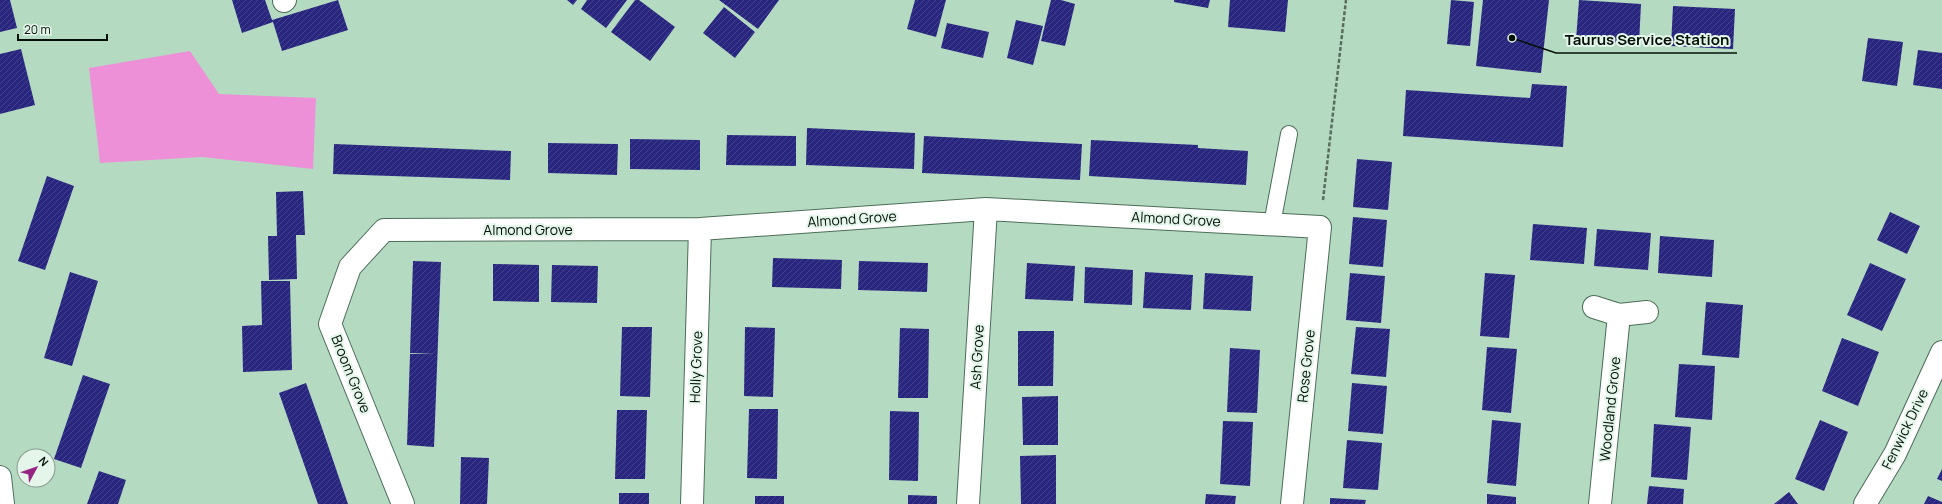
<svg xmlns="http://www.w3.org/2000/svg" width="1942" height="504" font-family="Manrope,sans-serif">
	<defs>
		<pattern id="building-hatch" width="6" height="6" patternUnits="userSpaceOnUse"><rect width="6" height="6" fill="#292680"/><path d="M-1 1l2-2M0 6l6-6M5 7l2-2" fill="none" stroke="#45438b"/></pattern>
	</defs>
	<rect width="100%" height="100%" fill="#b5dac2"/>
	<!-- green -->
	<path fill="#ee90d7" d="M190,51L219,94L316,98L313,169L202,157L100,163L89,68Z"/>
	<!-- building -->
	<path fill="url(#building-hatch)" d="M0,0H10L17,28L0,32Z
		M232,0H265L272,20L338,0L348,30L282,51L273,22L242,33Z
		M567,0H577L573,5Z
		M587,0H627L606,28L581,9Z
		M635,0H639L675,27L650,61L611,32Z
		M719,0H779L758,29Z
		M915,0H946L936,37L907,29Z
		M1051,0H1061L1075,4L1065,46L1041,41Z
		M1174,0H1210L1208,8L1174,2Z
		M1230,0H1288L1285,32L1228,27Z
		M1451,0L1474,2L1470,46L1447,44Z
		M1483,0H1549L1541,73L1476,66Z
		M1579,0L1641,4L1639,44L1576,40Z
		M1673,6L1735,9L1733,49L1671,46Z
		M724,7L755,32L735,58L703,33Z
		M1016,20L1043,26L1033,65L1007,58Z
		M947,23L989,32L983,58L941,48Z
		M1868,38L1903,42L1897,86L1862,81Z
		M21,49L35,105L0,114V54Z
		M1918,50L1942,53V89L1913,85Z
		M1532,84L1567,86L1563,147L1403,136L1406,90L1530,98Z
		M807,128L915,133L914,169L806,165Z
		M727,135L796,136V166L726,165Z
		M924,136L1082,144L1080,180L922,173Z
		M630,139L700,140V170L630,169Z
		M1091,140L1198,145V148L1248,151L1246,185L1089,176Z
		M548,143L618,144L617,175L548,173Z
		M334,144L511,151L510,180L333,174Z
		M1357,159L1392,162L1388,210L1353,207Z
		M47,176L74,186L45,270L18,261Z
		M303,191L305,235H296L297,279L269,280L268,236H277L276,192Z
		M1890,212L1920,226L1907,254L1877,240Z
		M1353,217L1387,220L1383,267L1349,264Z
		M1533,224L1587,228L1584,264L1530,260Z
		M1597,229L1651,233L1648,270L1594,266Z
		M1660,236L1714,240L1712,277L1658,273Z
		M773,258L842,260L841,289L772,287Z
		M413,261L441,262L434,447L407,445L410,354H435L410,353Z
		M859,261L928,263L927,292L858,290Z
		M1027,263L1075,266L1073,301L1025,299Z
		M1870,263L1906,279L1882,331L1847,315Z
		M493,264L539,265V302L493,301Z
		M552,265L598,266L597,303L551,302Z
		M1085,267L1133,270L1132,305L1084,303Z
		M70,272L98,281L72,366L44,358Z
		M1145,272L1193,275L1191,310L1143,308Z
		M1205,273L1253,276L1251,311L1203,309Z
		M1350,273L1385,276L1381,323L1346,320Z
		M1485,273L1515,275L1509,338L1480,336Z
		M261,281H290L292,370L243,372L242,326L262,325Z
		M1706,302L1743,305L1739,358L1702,355Z
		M622,327H652L650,397L620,396Z
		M745,327L775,328L773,397L744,396Z
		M1356,327L1390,329L1386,377L1351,374Z
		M900,328L929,329L928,398H898Z
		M1018,331H1054L1053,386H1018Z
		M1842,338L1879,352L1858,406L1822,391Z
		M1487,347L1517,349L1511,413L1482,410Z
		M1230,348L1260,350L1257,413L1227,412Z
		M1679,364L1715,366L1712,420L1675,417Z
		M83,375L110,384L81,468L54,459Z
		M306,383L321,425L348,504H318L279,393Z
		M1352,383L1387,386L1383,434L1348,431Z
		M1058,396V445H1023L1022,397Z
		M749,409H778L777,479L747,478Z
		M617,410H647L645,479H615Z
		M890,411L919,412L918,481L889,480Z
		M1492,420L1521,423L1516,486L1487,483Z
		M1820,420L1848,432L1824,491L1795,479Z
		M1223,421L1253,422L1250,486L1220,484Z
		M1654,424L1691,427L1687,480L1651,477Z
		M1347,440L1382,443L1378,490L1343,488Z
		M1056,455V504H1021L1020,456Z
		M461,457L489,458L487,504H460Z
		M1942,469V481L1937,479Z
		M99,471L126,480L118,504H87Z
		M1649,486L1684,489L1683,504H1647Z
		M1789,492L1798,504H1774Z
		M619,493H649V504H619Z
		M1206,494L1236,496L1235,504H1205Z
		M1487,494L1516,497V504H1487Z
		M908,495L937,496V504H908Z
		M755,496H784V504H755Z
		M1928,496L1942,502V504H1924Z
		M1330,498L1366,500L1365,504H1330Z"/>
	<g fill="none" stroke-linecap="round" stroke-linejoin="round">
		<!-- service casing -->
		<g stroke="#4c6d58" stroke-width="18">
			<path id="service" d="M1272,224L1289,134"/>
		</g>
		<!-- minor casing -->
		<g stroke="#4c6d58" stroke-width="24">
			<path id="minor" d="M284,1L285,0
				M1594,307L1619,315L1647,312
				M403,504L330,324L350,267L384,230L700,229L986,209L1320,227L1292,504
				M692,504L700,229
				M968,504L986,209
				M1600,504L1619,315
				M1865,504L1895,454L1942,352"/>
		</g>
		<!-- tertiary casing -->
		<g stroke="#4c6d58" stroke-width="24">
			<path id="tertiary" d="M0,477L3,504"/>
		</g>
		<!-- path -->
		<path stroke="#576e5f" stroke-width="2.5" stroke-dasharray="4 2" stroke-linecap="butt" d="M1323,200L1346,0"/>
		<!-- service -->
		<use href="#service" stroke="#fff" stroke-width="16"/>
		<!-- minor -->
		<use href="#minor" stroke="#fff" stroke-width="22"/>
		<!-- tertiary -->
		<use href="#tertiary" stroke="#fff" stroke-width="22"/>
	</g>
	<g text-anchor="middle" stroke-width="4" stroke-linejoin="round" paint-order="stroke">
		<!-- street labels -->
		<g font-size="14" fill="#040f08" stroke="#e3f6e9">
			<text transform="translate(852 219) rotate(-4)" y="5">Almond Grove</text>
			<text transform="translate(1176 219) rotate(3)" y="5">Almond Grove</text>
			<text x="528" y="235">Almond Grove</text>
			<text transform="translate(977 357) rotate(-87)" y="5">Ash Grove</text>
			<text transform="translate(1306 366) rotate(-84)" y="5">Rose Grove</text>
			<text transform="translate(696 367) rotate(-88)" y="5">Holly Grove</text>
			<text transform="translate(351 374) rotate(68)" y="5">Broom Grove</text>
			<text transform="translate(1610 409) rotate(-84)" y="5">Woodland Grove</text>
			<text transform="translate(1905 429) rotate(-64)" y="5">Fenwick Drive</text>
		</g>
	</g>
	<!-- callouts -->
	<path fill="none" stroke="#040f08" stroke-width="1.5" d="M1512 38L1556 53H1737"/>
	<circle fill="#040f08" stroke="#e3f6e9" stroke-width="1.5" cx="1512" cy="38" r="4"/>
	<g font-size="15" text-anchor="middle" font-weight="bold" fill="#040f08" stroke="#e3f6e9" stroke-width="4" stroke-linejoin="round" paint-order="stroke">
		<text x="1647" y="45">Taurus Service Station</text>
	</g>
	<!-- north arrow -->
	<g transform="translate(36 468) rotate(50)"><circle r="19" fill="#e3f6e9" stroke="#8a9a8f"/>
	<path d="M0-3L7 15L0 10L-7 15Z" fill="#972482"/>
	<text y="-6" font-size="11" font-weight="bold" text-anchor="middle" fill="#040f08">N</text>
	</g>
	<!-- scale -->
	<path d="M18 34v6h89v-6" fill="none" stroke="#040f08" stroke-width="2"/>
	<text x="24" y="34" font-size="12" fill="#040f08" stroke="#e3f6e9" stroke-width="3" paint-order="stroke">20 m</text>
</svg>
